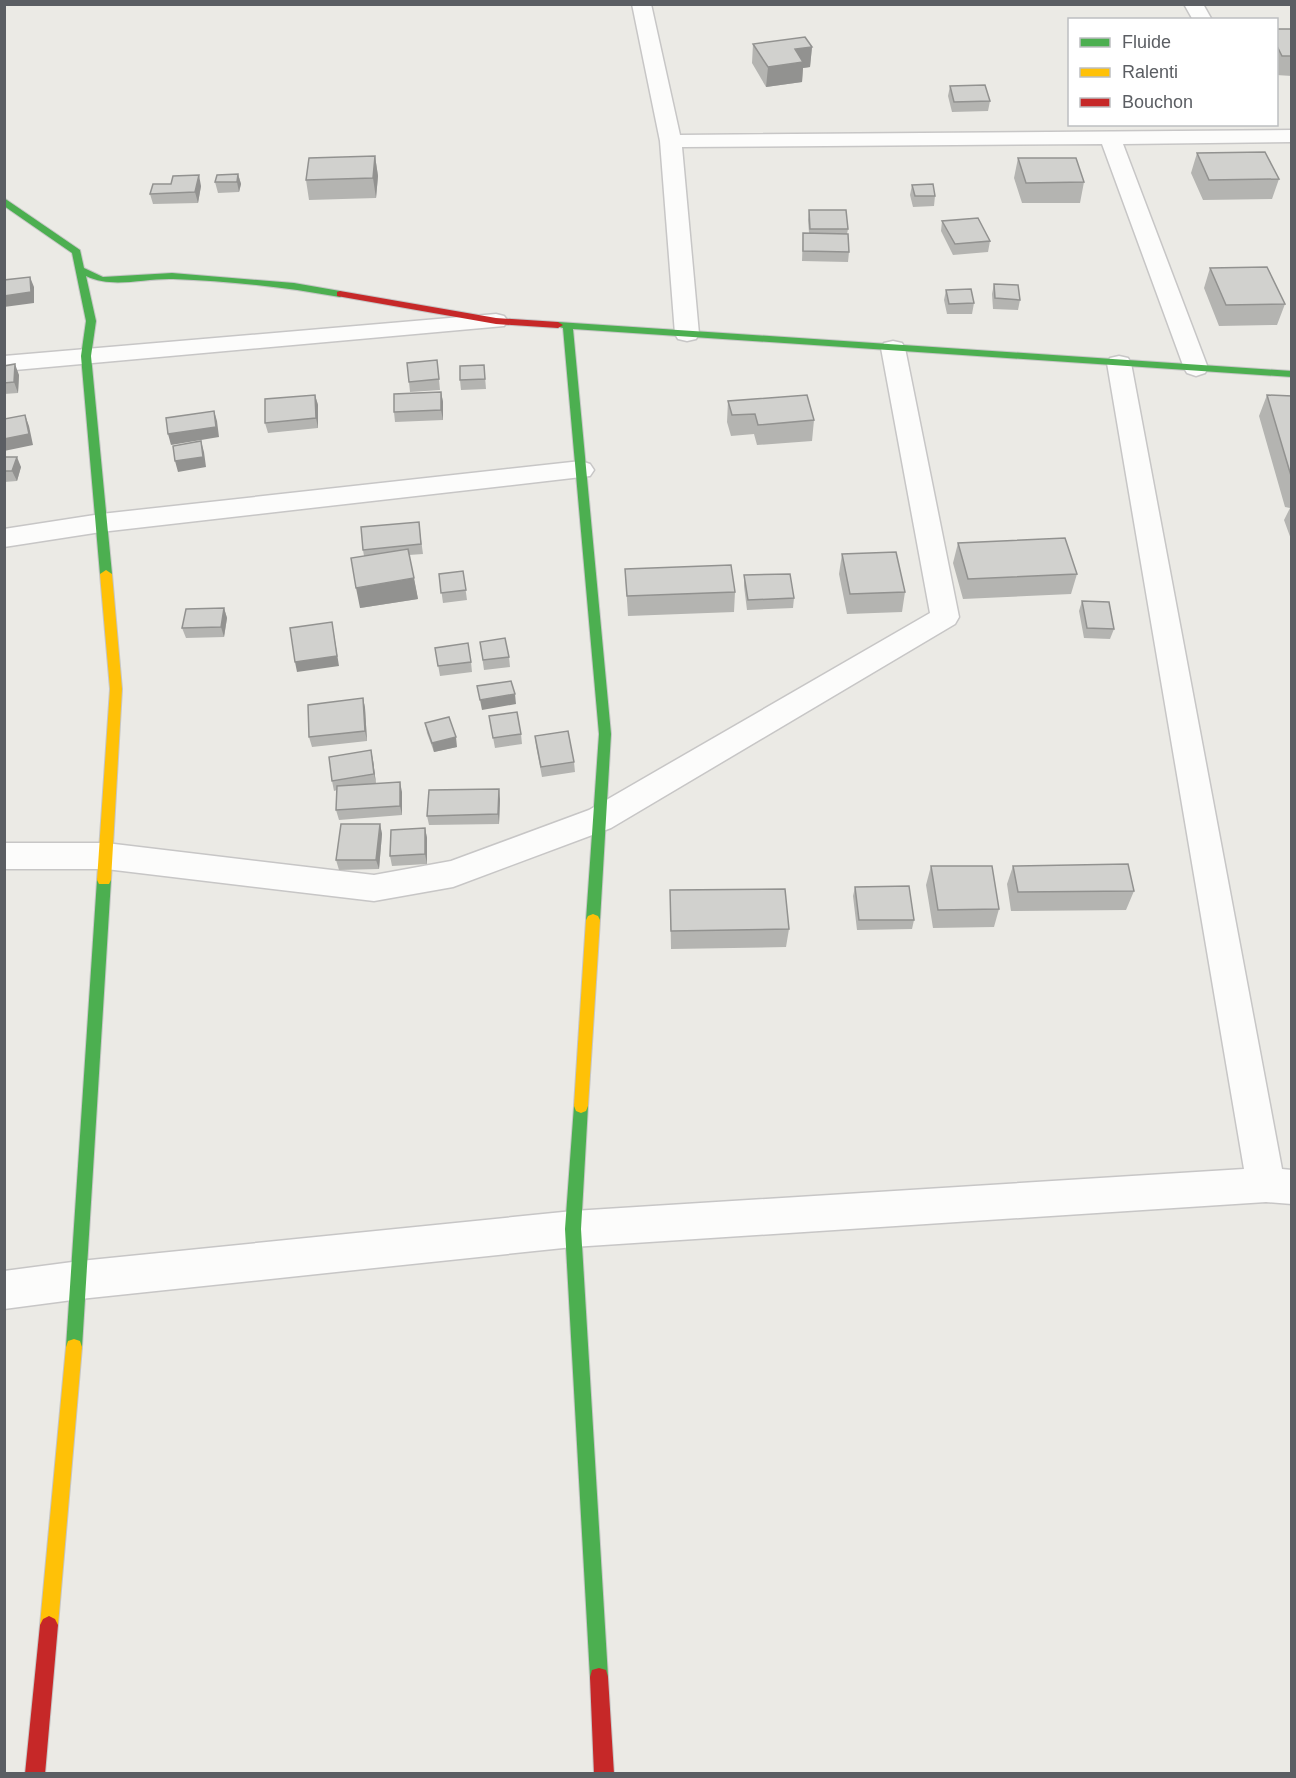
<svg xmlns="http://www.w3.org/2000/svg" width="1296" height="1778" font-family="Arial,sans-serif">
	<rect width="100%" height="100%" fill="#ebeae5"/>
	<g fill="none" stroke-linecap="round" stroke-linejoin="round">
		<!-- street casing -->
		<g stroke="#c7c6c6" stroke-width="3">
			<path id="street" d="M632,4H651L680,135L1292,130V142L1123,144L1208,368L1205,373L1196,376L1187,373L1184,368L1102,144L682,147L699,334L696,339L687,341L678,339L675,334L660,141Z
				M1184,4H1203L1212,20H1193Z
				M496,314L504,316L508,321L504,326L4,371V356Z
				M893,341L902,343L905,348L959,617L955,624L611,828L453,887L374,901L106,869H4V843H106L374,875L451,861L589,810L930,613L881,348L884,343Z
				M1119,356L1128,358L1131,363L1282,1169L1292,1170V1204L1266,1202L573,1247L80,1299L4,1309V1271L80,1261L573,1211L1244,1169L1107,363L1110,358Z
				M581,461L590,464L594,470L590,476L101,532L4,547V529L101,514Z"/>
		</g>
		<!-- fast casing -->
		<g stroke="#c6c6c6" stroke-width="2">
			<path id="fast" d="M4,198L80,250L84,268L103,277L172,273L294,283L340,291L345,294L340,297C285,287 229,281 173,279C144,278 113,289 86,276L96,321L91,356L112,574L106,578L100,574L81,356L86,321L72,253L4,206Z
				M558,322L1292,371V377L573,329L611,734L600,920L598,924H588L586,920L599,734L563,328L553,325Z
				M104,875L109,876L111,880L82,1347L80,1353L74,1355L68,1353L66,1347L97,880L99,876Z
				M581,1099L586,1101L588,1106L581,1229L608,1677L606,1684L599,1686L592,1684L590,1677L565,1229L574,1106L576,1101Z"/>
		</g>
		<!-- slow casing -->
		<g stroke="#c6c6c6" stroke-width="2">
			<path id="slow" d="M106,570L112,574L122,689L111,880L109,884H99L97,880L110,689L100,574Z
				M593,914L598,916L600,920L588,1106L586,1111L581,1113L576,1111L574,1106L586,920L588,916Z
				M74,1339L80,1341L82,1347L58,1625L55,1631L49,1634L43,1631L40,1625L66,1347L68,1341Z"/>
		</g>
		<!-- jam casing -->
		<g stroke="#c6c6c6" stroke-width="2">
			<path id="jam" d="M340,291L496,318L558,322L563,325L558,328L496,324L337,296V292Z
				M49,1616L55,1619L58,1625L45,1774H25L40,1625L43,1619Z
				M599,1668L606,1670L608,1677L614,1774H594L590,1677L592,1670Z"/>
		</g>
		<!-- street -->
		<use href="#street" fill="#fcfcfb" fill-rule="evenodd"/>
		<!-- fast -->
		<use href="#fast" fill="#4caf50" fill-rule="evenodd"/>
		<!-- slow -->
		<use href="#slow" fill="#ffc107" fill-rule="evenodd"/>
		<!-- jam -->
		<use href="#jam" fill="#c62828" fill-rule="evenodd"/>
	</g>
	<!-- wall -->
	<path fill="#b4b4b1" d="M1276,29H1292V76L1276,75Z
		M753,44L812,47L810,67L803,68L802,82L766,87L752,63Z
		M950,86L990,101L988,111L952,112L948,96Z
		M1197,153L1279,179L1272,199L1203,200L1191,173Z
		M375,156L378,176L376,198L309,200L306,180Z
		M1018,158L1084,182L1080,203H1022L1014,178Z
		M238,174L241,184L239,192L218,193L215,182Z
		M912,185L935,196L934,206L913,207L910,195Z
		M201,186L198,203L153,204L150,194Z
		M809,210L848,229L847,234L849,252L848,262L802,261L803,233H809L808,220Z
		M942,221L990,241L988,252L953,255L941,231Z
		M1210,268L1285,304L1277,325L1219,326L1204,288Z
		M994,284L1020,300L1018,310L993,309L992,294Z
		M946,290L974,303L972,314H947L944,300Z
		M437,360L440,390L410,392L409,382Z
		M484,365L486,389L461,390L460,380Z
		M4,366L19,375L18,393L4,394Z
		M441,392L443,402V420L395,422L394,412Z
		M315,395L318,405V428L268,433L265,423Z
		M1267,395L1292,396V542L1284,520L1290,508L1285,507L1259,416Z
		M728,401L814,420L812,441L757,445L754,434L731,436L727,422Z
		M4,457L21,467L17,481L4,482Z
		M420,532L423,554L409,555L418,599L360,608L364,556L363,550Z
		M958,543L1077,574L1071,594L963,599L953,563Z
		M842,554L905,592L902,612L847,614L839,574Z
		M625,569L735,592L734,612L628,616Z
		M463,571L467,600L443,603L439,574Z
		M744,575L794,598L793,608L747,610L744,586Z
		M1082,601L1114,629L1110,639L1084,638L1079,611Z
		M224,608L227,618L224,637L186,638L182,628Z
		M480,642L509,657L510,667L484,670Z
		M435,648L471,662L472,672L440,676Z
		M363,698L365,708L367,741L312,747L309,737Z
		M489,716L521,734L522,744L495,748Z
		M425,723L457,747L434,752L427,733Z
		M535,736L574,762L575,772L542,777L536,746Z
		M373,760L376,784L402,792V815L339,820L336,810L337,790L334,791L332,781Z
		M500,799L499,824L429,825L427,816Z
		M380,824L382,834L379,869L339,870L336,860Z
		M425,828L427,838V864L392,866L390,856Z
		M931,866L999,909L994,927L933,928L926,885Z
		M1013,866L1134,891L1126,910L1011,911L1007,884Z
		M855,887L914,920L912,929L857,930L853,896Z
		M670,890L789,929L786,947L671,949Z"/>
	<!-- shaded-wall -->
	<path fill="#929290" d="M812,47L810,67L803,68L802,82L766,87L768,67L795,49Z
		M375,156L378,176L376,198L373,178Z
		M238,174L241,184L239,192L237,182Z
		M199,175L201,186L198,203L195,192Z
		M30,277L34,287V303L4,307V296Z
		M15,364L19,375L18,393L14,382Z
		M441,392L443,402V420L441,410Z
		M315,395L318,405V428L316,418Z
		M214,411L217,421L219,437L171,445L168,434Z
		M25,415L29,426L33,445L4,451V439Z
		M201,441L204,452L206,467L178,472L175,461Z
		M17,457L21,467L17,481L12,471Z
		M414,578L418,599L360,608L356,588Z
		M224,608L227,618L224,637L221,627Z
		M332,622L339,666L297,672L295,662Z
		M515,694L516,704L482,710L480,700Z
		M363,698L365,708L367,741L365,731Z
		M456,737L457,747L434,752L432,743Z
		M371,750L373,760L376,784L374,774Z
		M400,782L402,792V815L400,806Z
		M499,789L500,799L499,824L498,814Z
		M380,824L382,834L379,869L376,860Z
		M425,828L427,838V864L425,854Z"/>
	<!-- building -->
	<path fill="#d1d1ce" stroke="#929290" stroke-width="1.5" d="M1276,29H1292V56H1282L1276,44Z
		M805,37L812,47L795,49L803,62L768,67L753,44Z
		M985,85L990,101L954,102L950,86Z
		M1265,152L1279,179L1209,180L1197,153Z
		M375,156L373,178L306,180L309,158Z
		M1018,158H1076L1084,182L1026,183Z
		M238,174L237,182H215L217,175Z
		M199,175L195,192L150,194L153,184H171L173,176Z
		M933,184L935,196H915L912,185Z
		M809,210H846L848,229H810Z
		M978,218L990,241L955,244L942,221Z
		M803,233L848,234L849,252L803,251Z
		M1267,267L1285,304L1226,305L1210,268Z
		M30,277L31,292L4,296V280Z
		M994,284L1018,285L1020,300L995,298Z
		M971,289L974,303L949,304L946,290Z
		M437,360L439,379L409,382L407,363Z
		M15,364L14,382L4,383V366Z
		M484,365L485,379L460,380V366Z
		M441,392V410L394,412V394Z
		M315,395L316,418L265,423V399Z
		M807,395L814,420L758,425L755,414L732,415L728,401Z
		M1267,395L1292,396V479Z
		M214,411L216,427L168,434L166,418Z
		M25,415L29,434L4,439V419Z
		M201,441L203,457L175,461L173,446Z
		M4,457H17L12,471H4Z
		M419,522L421,544L363,550L361,527Z
		M1065,538L1077,574L968,579L958,543Z
		M408,549L414,578L356,588L351,558Z
		M896,552L905,592L850,594L842,554Z
		M731,565L735,592L627,596L625,569Z
		M463,571L466,590L441,593L439,574Z
		M790,574L794,598L748,600L744,575Z
		M1082,601L1109,602L1114,629L1087,628Z
		M224,608L221,627L182,628L186,609Z
		M332,622L337,656L295,662L290,628Z
		M505,638L509,657L483,660L480,642Z
		M468,643L471,662L438,666L435,648Z
		M511,681L515,694L480,700L477,686Z
		M363,698L365,731L309,737L308,705Z
		M517,712L521,734L493,738L489,716Z
		M449,717L456,737L432,743L425,723Z
		M568,731L574,762L541,767L535,736Z
		M371,750L374,774L332,781L329,757Z
		M400,782V806L336,810L337,786Z
		M499,789L498,814L427,816L429,790Z
		M341,824H380L376,860H336Z
		M425,828V854L390,856L391,830Z
		M1128,864L1134,891L1018,892L1013,866Z
		M931,866H992L999,909L938,910Z
		M909,886L914,920H859L855,887Z
		M785,889L789,929L671,931L670,890Z"/>
	<!-- border -->
	<rect width="1296" height="1778" fill="none" stroke="#5b5e63" stroke-width="12"/>
	<!-- legend -->
	<rect x="1068" y="18" width="210" height="108" fill="#ffffff" stroke="#bdbfc1" stroke-width="1.5"/>
	<rect x="1080" y="38" width="30" height="9" fill="#4caf50" stroke="#bdbfc1" stroke-width="1.5"/>
	<text x="1122" y="48" font-size="18" fill="#5b5e63">Fluide</text>
	<rect x="1080" y="68" width="30" height="9" fill="#ffc107" stroke="#bdbfc1" stroke-width="1.5"/>
	<text x="1122" y="78" font-size="18" fill="#5b5e63">Ralenti</text>
	<rect x="1080" y="98" width="30" height="9" fill="#c62828" stroke="#bdbfc1" stroke-width="1.5"/>
	<text x="1122" y="108" font-size="18" fill="#5b5e63">Bouchon</text>
</svg>
